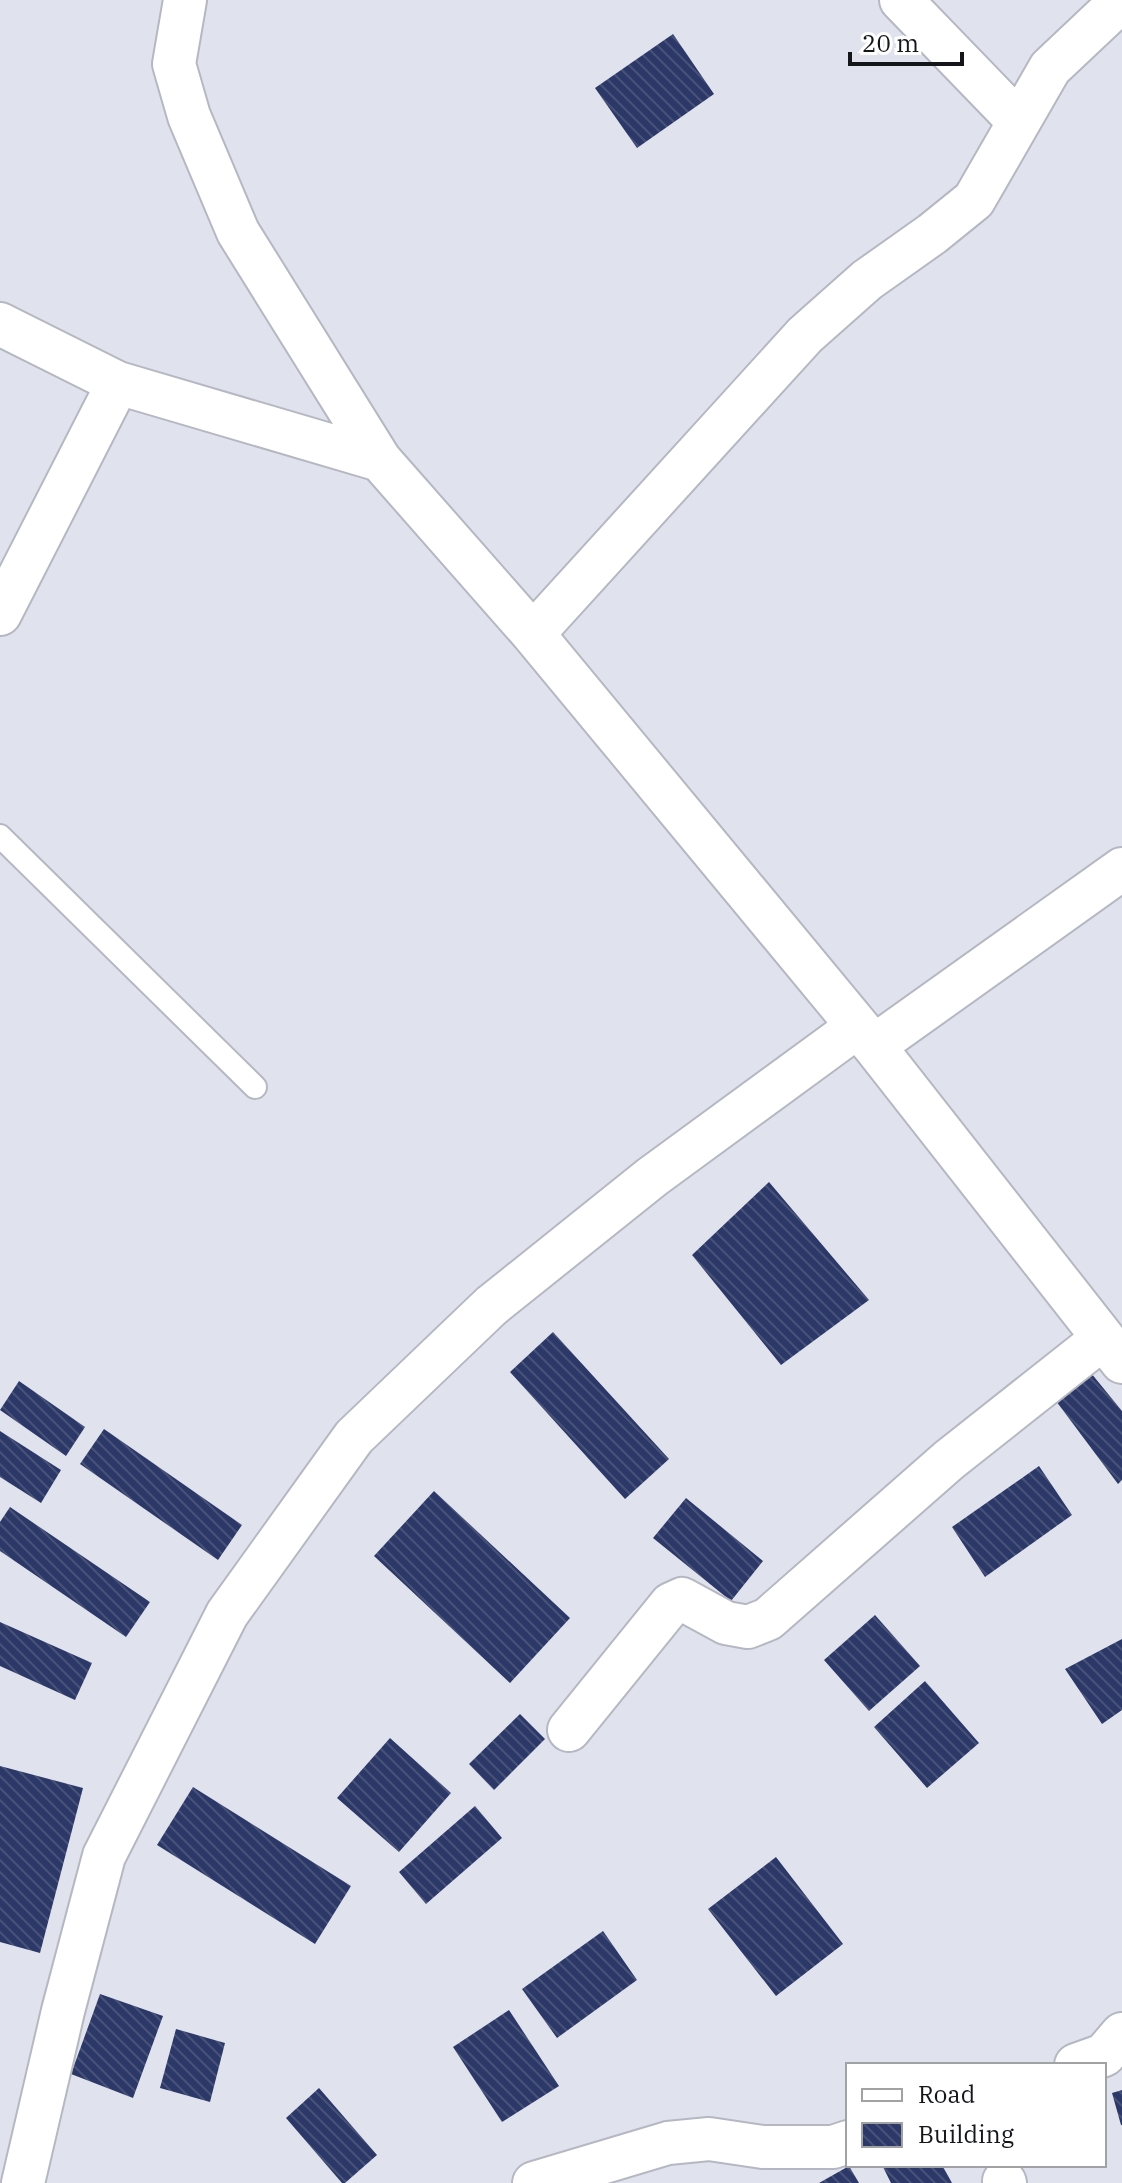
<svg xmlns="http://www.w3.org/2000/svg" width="1122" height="2183" font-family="'IBM Plex Serif',serif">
	<defs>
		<pattern id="building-back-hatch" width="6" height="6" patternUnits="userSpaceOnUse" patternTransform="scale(2)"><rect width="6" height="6" fill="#2c3868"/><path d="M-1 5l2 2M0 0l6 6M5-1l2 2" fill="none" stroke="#485278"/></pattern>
	</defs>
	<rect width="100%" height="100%" fill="#e0e3ed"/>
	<!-- building -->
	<path fill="url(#building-back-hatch)" d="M673,34L714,94L637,148L595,88Z
		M769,1182L869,1300L781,1365L692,1255Z
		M553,1332L669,1459L625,1499L510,1372Z
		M1091,1373L1122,1411V1480L1118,1484L1056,1401Z
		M19,1381L85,1427L66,1456L0,1410Z
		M104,1429L242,1525L218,1560L80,1464Z
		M0,1431L61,1470L41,1503L0,1477Z
		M1039,1466L1072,1515L985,1577L952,1527Z
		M434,1491L570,1618L510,1683L374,1556Z
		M686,1498L763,1561L731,1601L653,1538Z
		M10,1507L150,1602L126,1637L0,1551V1522Z
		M875,1615L920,1666L869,1711L824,1660Z
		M0,1622L92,1663L75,1700L0,1666Z
		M1122,1639V1710L1102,1724L1065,1669Z
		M925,1681L979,1743L927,1788L874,1727Z
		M520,1714L545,1739L494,1790L469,1764Z
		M390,1738L451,1793L399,1852L337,1798Z
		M0,1766L83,1788L40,1953L0,1942Z
		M193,1787L351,1886L315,1944L157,1845Z
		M475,1806L502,1838L426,1904L399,1872Z
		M776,1857L843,1944L776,1996L708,1909Z
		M603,1931L637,1980L557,2038L522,1989Z
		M100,1994L163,2016L133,2098L71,2074Z
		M509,2010L559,2086L502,2122L453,2047Z
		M176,2029L225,2043L210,2102L160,2088Z
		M319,2088L377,2155L345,2183H342L286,2118Z
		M1122,2090V2125H1121L1112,2093Z
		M882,2165H942L952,2183H891Z
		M849,2166L859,2183H819Z"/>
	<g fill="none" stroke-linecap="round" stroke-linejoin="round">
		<!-- lane casing -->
		<g stroke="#b5b8c2" stroke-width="26">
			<path id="lane" d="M0,836L255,1087"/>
		</g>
		<!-- street casing -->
		<g stroke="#b5b8c2" stroke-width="46">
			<path id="street" d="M185,0L174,64L189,116L238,232L380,460L533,634L874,1046L1122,1362
				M901,0L1019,122
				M0,324L118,383L380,460
				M0,614L118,383
				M533,634L805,335L867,280L932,234L974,200L1050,68L1122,0
				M874,1046L1122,869
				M569,1730L671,1604L682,1599L726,1623L748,1627L768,1619L949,1460L1102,1339
				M1076,2065L1104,2055L1122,2034
				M1004,2181L1005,2183
				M23,2183L63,2011L104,1856L227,1614L354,1437L491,1306L652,1177L857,1027
				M534,2183L668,2143L709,2139L763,2147H833L848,2142"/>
		</g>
		<!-- lane -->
		<use href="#lane" stroke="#fff" stroke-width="22"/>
		<!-- street -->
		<use href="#street" stroke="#fff" stroke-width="42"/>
	</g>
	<!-- legend -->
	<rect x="846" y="2063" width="260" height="104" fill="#ffffff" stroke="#a1a2a3" stroke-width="2"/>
	<rect x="862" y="2089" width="40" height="12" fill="#ffffff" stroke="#a1a2a3" stroke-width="2"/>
	<text x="918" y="2103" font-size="24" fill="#15161a">Road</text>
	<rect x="862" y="2123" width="40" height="24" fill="url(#building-back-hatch)" stroke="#a1a2a3" stroke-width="2"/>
	<text x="918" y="2143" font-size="24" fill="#15161a">Building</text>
	<!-- scale -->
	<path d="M850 52v12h112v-12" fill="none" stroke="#15161a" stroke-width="4"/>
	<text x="862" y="52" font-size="24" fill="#15161a" stroke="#ffffff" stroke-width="6" paint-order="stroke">20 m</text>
</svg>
